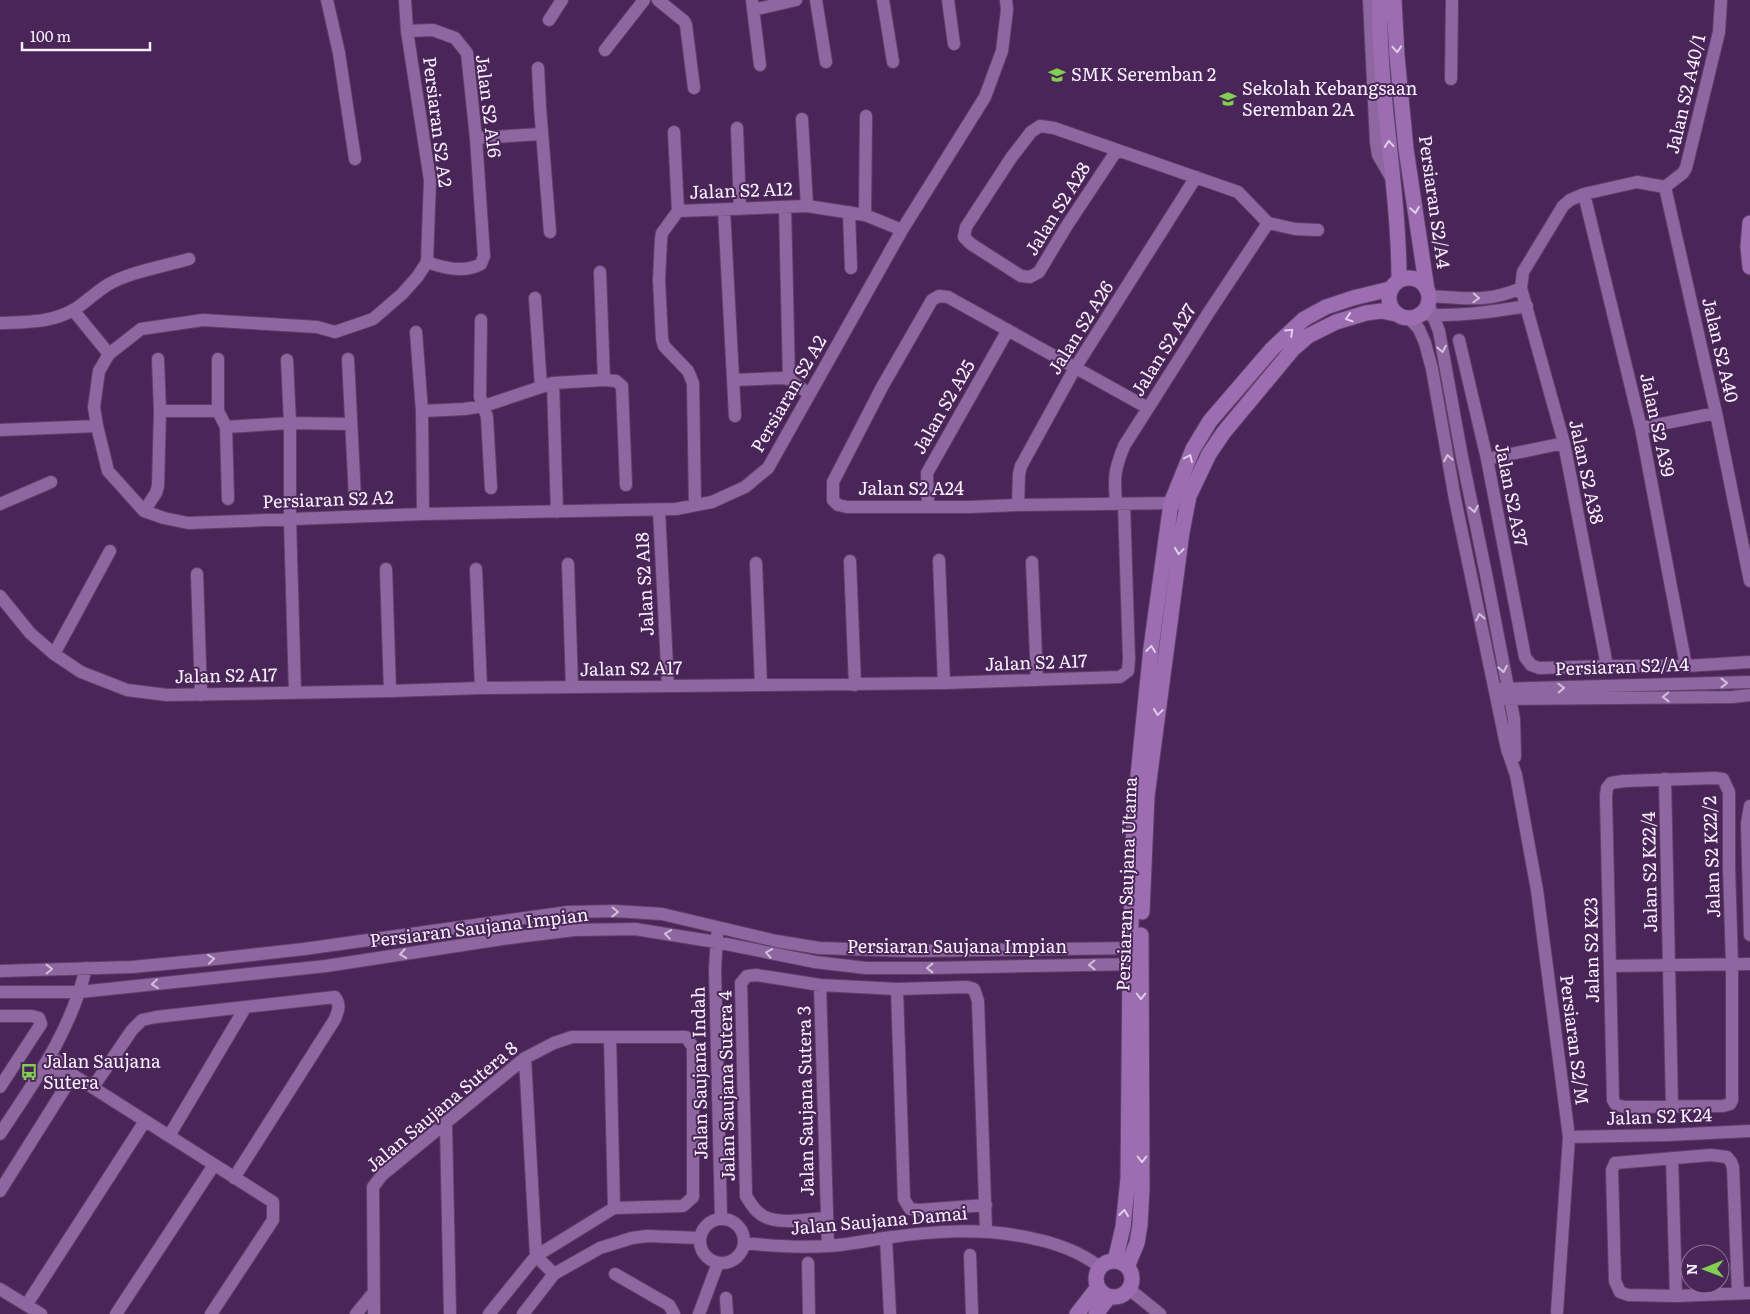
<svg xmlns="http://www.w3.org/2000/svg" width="1750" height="1314" font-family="Literata,serif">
	<rect width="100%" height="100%" fill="#492558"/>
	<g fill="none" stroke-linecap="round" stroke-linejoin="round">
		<!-- minor casing -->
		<g stroke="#5f406a" stroke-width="14">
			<path id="minor" d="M327,0L339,53L355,159
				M405,0L407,31L430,180L427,262L418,276L402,294L373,319L335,332L317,327L203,320L141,329L109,354L99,371L94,407L97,426L108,471L144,511L164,518L188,523L423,514L676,509L712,502L745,487L768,468L902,230L985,97L1002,51L1007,10L1006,0
				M658,0L684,21L686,25L694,88
				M752,0L760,65
				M816,0L826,62
				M883,0L893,62
				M948,0L954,44
				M1369,0L1376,142L1378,155L1392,179
				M753,10L796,0
				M549,20L562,0
				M407,31L433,30L455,38L467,53L476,138L484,256L481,264C465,273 443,268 427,262
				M605,50L644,0
				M538,68L540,107L550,232
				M1451,79L1452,0
				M802,119L807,206
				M737,128L740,209
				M674,132L678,211
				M476,138L542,134
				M1117,150L1066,227L1039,272L1030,277L1021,276L971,244L964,237L966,227L1011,158L1031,132L1040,126L1054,128L1238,192L1268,223L1295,229L1318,230
				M1665,187L1716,413L1750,581
				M1665,187L1683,173L1686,168L1719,32L1721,0
				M1584,194L1641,428L1686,666
				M785,207L789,379
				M724,210L735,416
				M849,212L851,268
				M865,215L866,116
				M600,272L604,380
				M1429,296C1464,298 1488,303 1521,288
				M535,298L541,387
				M1428,303L1439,331L1462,457L1486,574L1514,719L1515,757
				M73,310L109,354
				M1421,314C1457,317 1491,312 1527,306
				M1409,318L1419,329L1425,343L1432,369L1455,499L1507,749L1516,775L1537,890L1569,1137L1557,1312
				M481,320L480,397L487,417L491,488
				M0,323C26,322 52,323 75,309C86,302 97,291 109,284C130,272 165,266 189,259
				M416,332L422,411L423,514
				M1459,340L1487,459L1525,657L1531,665L1539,668L1607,666H1686L1750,662
				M218,359V411L226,427L228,499
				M348,359L355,498
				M287,360L290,423V520L295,693
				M734,380L782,378L789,379L809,394
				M553,383L557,512
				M1148,408L948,297L939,296L932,300L882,387L833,482V500L838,505L847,507H969L1018,505L1179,503
				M160,411H218
				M422,411L464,409L484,406L553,383L604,380L616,381L622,386L626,485
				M226,427L290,423L351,424
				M1641,428L1716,413
				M0,430L97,426
				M1487,459L1564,443
				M0,504L51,482
				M1116,504C1114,477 1114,471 1124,446L1209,312L1268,223
				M695,505L693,383L688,371L664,346L662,339L659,280L661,239L662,233L678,211L807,206L865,215L902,230
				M1018,505L1019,474L1021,466L1075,368L1196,177
				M928,506L927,473L1008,330
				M659,510L668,686
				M144,511L156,493L158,486L160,411L158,359
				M939,560L944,683
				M850,561L855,685
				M1032,562L1037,680
				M756,563L761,685
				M568,564L572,687
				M386,569L390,691
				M476,569L481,688
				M197,574L201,695
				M0,596L30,633L54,654L81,672L127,690L167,695L390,691L481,688L944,683L1120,677L1128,671L1129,659L1124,504
				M54,654L110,551
				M1607,666L1564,443L1521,288L1523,272L1563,206L1570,200L1584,194L1637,182L1665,187
				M1500,689L1750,682
				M1502,699L1733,697L1750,695
				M1715,778L1723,779L1729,792V867L1732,964V1100L1730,1104L1723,1106L1625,1107L1616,1105L1613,1100L1606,796L1607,788L1611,783L1624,781Z
				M1665,779L1672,1106
				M1750,806L1747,824L1750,935
				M717,935L715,969L721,1218
				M1610,966L1750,964
				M0,971L132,967L206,960L304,949L568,912L615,911L662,914L776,941L819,948L910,951L1138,948
				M820,985L828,1246
				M897,989L904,1199L910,1209L919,1210L986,1205
				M0,992H80L326,966L502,939L574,930L635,929L716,942L815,962L866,968H931L1139,964
				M0,1016H32L39,1018L41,1024L0,1087
				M610,1037L614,1208
				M51,1057L68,1068L73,1075L273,1202V1220L211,1314
				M525,1058L536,1256
				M45,1067L62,1076L73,1075
				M93,1087L132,1030L142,1020L156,1017L335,997C341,1005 338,1011 335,1019L234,1178
				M446,1124L450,1314
				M0,1134C36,1079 70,1033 86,968
				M169,1136L245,1008
				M1569,1137L1667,1135L1750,1131
				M1672,1158L1676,1296
				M0,1191L73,1075
				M826,1218C806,1219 773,1227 758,1212C753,1208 750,1202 746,1196L741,983L747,976L756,975L820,985L897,989L967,987L974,989L978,1001L986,1231
				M700 1241a22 22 0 1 1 44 0a22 22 0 1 1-44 0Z
				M886,1238L890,1314
				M744,1243C772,1246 800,1248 828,1246C846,1245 865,1241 884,1238C934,1231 984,1227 1035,1239C1059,1244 1080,1252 1100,1267
				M970,1255L972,1314
				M536,1256L554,1274
				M808,1263L809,1314
				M615,1274L669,1305L674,1314
				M0,1289L41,1314
				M1129,1289L1160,1314
				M1738,1293L1733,1167L1731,1162L1727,1157L1711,1155L1615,1163L1612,1170L1615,1281L1620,1292L1628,1295L1676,1296L1750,1293
				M726,1298L727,1314
				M27,1304L145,1121
				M116,1314L214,1165
				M356,1314L374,1292
				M374,1314L373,1187L382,1175L525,1058L554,1043L572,1037H686L693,1047V1197L683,1206L614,1208L536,1256L489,1314
				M523,1314L554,1274L600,1248L632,1238L647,1236L700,1238
				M699,1314L718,1263"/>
		</g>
		<!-- major casing -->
		<g stroke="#5f406a" stroke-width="17">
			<path id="major" d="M1380,0C1378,94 1399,186 1399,280
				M1394,0L1397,56L1406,149L1427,290
				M1750,223L1748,247L1750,267
				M1389 298a20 20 0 1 1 40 0a20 20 0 1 1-40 0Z
				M1142,912L1147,796L1182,532L1189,496L1209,454L1224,432L1293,349L1308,336L1336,322L1366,313L1381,311L1396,314
				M1096 1279a18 18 0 1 1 36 0a18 18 0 1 1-36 0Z
				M1115,1261L1123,1227L1128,1179L1130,964L1134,815L1151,648L1171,503L1193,449L1210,421L1272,349L1304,319L1326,307L1353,298L1390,289
				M1127,1267L1137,1243L1140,1225L1142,1188L1141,935
				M1077,1314L1098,1287
				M1096,1314L1109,1297"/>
		</g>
		<!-- minor -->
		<use href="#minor" stroke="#8f67a0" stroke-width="12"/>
		<!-- major -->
		<use href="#major" stroke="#9c6db0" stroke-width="15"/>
	</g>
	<!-- one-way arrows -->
	<defs><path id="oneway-chevron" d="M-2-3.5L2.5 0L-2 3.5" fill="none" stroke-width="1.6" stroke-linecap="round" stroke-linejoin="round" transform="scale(1.25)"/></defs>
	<g stroke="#e1cee9">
		<use href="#oneway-chevron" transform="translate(1397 49) rotate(86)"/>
		<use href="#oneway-chevron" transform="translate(1389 144) rotate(-95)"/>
		<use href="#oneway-chevron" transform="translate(1415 210) rotate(81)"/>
		<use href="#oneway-chevron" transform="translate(1349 318) rotate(162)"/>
		<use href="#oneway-chevron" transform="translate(1290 332) rotate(-44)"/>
		<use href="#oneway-chevron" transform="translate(1189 458) rotate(-65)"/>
		<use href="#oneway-chevron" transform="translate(1179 551) rotate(98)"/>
		<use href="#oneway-chevron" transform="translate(1151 649) rotate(-83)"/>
		<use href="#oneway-chevron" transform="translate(1158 712) rotate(98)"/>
		<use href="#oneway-chevron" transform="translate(1141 996) rotate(90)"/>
		<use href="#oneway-chevron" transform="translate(1142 1159) rotate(90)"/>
		<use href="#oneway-chevron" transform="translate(1124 1213) rotate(-83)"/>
	</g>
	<g stroke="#d3bfdc">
		<use href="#oneway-chevron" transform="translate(1476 298) rotate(3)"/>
		<use href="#oneway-chevron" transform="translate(1442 349) rotate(79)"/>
		<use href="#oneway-chevron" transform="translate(1448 458) rotate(-100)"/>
		<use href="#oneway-chevron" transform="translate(1474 509) rotate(79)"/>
		<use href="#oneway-chevron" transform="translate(1480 617) rotate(-102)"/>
		<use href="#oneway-chevron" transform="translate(1503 669) rotate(79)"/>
		<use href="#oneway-chevron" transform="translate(1724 683)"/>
		<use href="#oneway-chevron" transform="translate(1561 688) rotate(-2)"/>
		<use href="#oneway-chevron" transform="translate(1666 697) rotate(179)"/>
		<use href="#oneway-chevron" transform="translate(615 912) rotate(1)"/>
		<use href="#oneway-chevron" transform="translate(668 934) rotate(-171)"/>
		<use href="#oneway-chevron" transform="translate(769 953) rotate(-169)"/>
		<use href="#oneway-chevron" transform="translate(403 954) rotate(171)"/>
		<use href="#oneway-chevron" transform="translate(211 959) rotate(-6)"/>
		<use href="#oneway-chevron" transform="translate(1092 965) rotate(179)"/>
		<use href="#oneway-chevron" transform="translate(930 968) rotate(180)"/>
		<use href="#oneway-chevron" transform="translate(49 969) rotate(-1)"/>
		<use href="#oneway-chevron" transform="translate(155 984) rotate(174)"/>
	</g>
	<!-- icons -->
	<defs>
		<g id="school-bare" transform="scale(1.35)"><path d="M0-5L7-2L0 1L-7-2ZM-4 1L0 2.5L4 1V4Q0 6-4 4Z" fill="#81d050" stroke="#492558" stroke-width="2.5" paint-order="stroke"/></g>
		<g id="bus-bare" transform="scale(1.35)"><path d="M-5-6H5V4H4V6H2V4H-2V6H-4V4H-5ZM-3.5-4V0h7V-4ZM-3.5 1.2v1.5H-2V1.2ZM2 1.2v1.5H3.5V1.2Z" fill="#81d050" stroke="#492558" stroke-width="2.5" paint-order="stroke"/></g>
	</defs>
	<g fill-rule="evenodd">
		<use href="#school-bare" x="1057" y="75"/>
		<use href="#school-bare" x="1228" y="99"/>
		<use href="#bus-bare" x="29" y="1072"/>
	</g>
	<g text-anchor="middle" stroke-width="4" stroke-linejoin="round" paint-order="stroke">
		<!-- poi labels -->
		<g font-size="18" fill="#f8effc" stroke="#492558" text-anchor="start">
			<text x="1071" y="81">SMK Seremban 2</text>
			<text x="1242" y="95">Sekolah Kebangsaan<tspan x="1242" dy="21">Seremban 2A</tspan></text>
			<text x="43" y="1068">Jalan Saujana<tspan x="43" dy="21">Sutera</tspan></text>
		</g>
		<!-- street labels -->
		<g font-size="18" fill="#f8effc" stroke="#492558">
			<text transform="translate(1686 94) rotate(-77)" y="6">Jalan S2 A40/1</text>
			<text transform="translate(488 106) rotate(83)" y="6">Jalan S2 A16</text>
			<text transform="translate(437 122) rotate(83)" y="6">Persiaran S2 A2</text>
			<text transform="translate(741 191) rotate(-2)" y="6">Jalan S2 A12</text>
			<text transform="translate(1434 202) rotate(82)" y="6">Persiaran S2/A4</text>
			<text transform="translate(1058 209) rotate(-58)" y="6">Jalan S2 A28</text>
			<text transform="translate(1081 328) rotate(-58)" y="6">Jalan S2 A26</text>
			<text transform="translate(1164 350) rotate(-58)" y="6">Jalan S2 A27</text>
			<text transform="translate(1720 350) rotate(77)" y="6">Jalan S2 A40</text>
			<text transform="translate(789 394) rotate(-60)" y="6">Persiaran S2 A2</text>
			<text transform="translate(944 407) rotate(-60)" y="6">Jalan S2 A25</text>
			<text transform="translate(1657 425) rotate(78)" y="6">Jalan S2 A39</text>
			<text transform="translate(1586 472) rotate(78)" y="6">Jalan S2 A38</text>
			<text x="911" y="495">Jalan S2 A24</text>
			<text transform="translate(1511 495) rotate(79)" y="6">Jalan S2 A37</text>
			<text transform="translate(328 500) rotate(-2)" y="6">Persiaran S2 A2</text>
			<text transform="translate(645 584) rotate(-93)" y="6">Jalan S2 A18</text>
			<text transform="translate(1036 663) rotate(-2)" y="6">Jalan S2 A17</text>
			<text transform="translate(1622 667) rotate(-2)" y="6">Persiaran S2/A4</text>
			<text transform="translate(631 669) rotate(-1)" y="6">Jalan S2 A17</text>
			<text transform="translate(226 676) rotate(-1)" y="6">Jalan S2 A17</text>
			<text transform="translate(1712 857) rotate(-92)" y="6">Jalan S2 K22/2</text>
			<text transform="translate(1650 872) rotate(-91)" y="6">Jalan S2 K22/4</text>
			<text transform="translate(1127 884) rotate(-88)" y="6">Persiaran Saujana Utama</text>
			<text transform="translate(479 928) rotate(-7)" y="6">Persiaran Saujana Impian</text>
			<text x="957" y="953">Persiaran Saujana Impian</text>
			<text transform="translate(1592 950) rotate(-91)" y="6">Jalan S2 K23</text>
			<text transform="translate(1574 1040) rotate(83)" y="6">Persiaran S2/M</text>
			<text transform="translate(700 1073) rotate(-91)" y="6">Jalan Saujana Indah</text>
			<text transform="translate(727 1086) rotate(-91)" y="6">Jalan Saujana Sutera 4</text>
			<text transform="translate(806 1101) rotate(-91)" y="6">Jalan Saujana Sutera 3</text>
			<text transform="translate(442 1107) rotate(-40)" y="6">Jalan Saujana Sutera 8</text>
			<text transform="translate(1659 1117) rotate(-2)" y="6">Jalan S2 K24</text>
			<text transform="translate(879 1221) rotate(-5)" y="6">Jalan Saujana Damai</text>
		</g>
	</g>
	<!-- north arrow -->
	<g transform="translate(1705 1269) rotate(269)"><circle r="24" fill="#492558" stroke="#8f769a"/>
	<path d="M0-4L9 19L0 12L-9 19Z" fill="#81d050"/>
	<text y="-8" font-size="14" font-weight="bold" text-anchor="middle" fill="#f8effc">N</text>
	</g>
	<!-- scale -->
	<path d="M22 42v8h128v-8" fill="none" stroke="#f8effc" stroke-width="2.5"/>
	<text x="30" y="42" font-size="15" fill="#f8effc" stroke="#492558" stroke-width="4" paint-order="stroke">100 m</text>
</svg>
